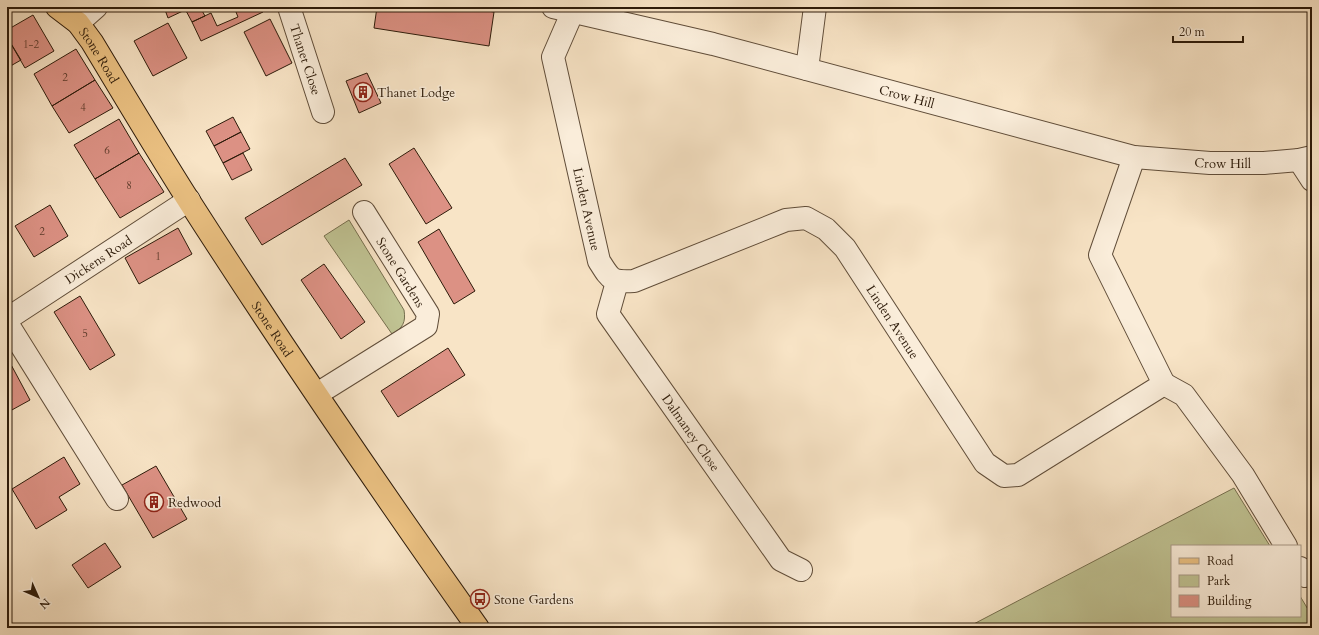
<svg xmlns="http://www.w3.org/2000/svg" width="1319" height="635" font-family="Cardo,serif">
	<rect width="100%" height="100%" fill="#f8e4c6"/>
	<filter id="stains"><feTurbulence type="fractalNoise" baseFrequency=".005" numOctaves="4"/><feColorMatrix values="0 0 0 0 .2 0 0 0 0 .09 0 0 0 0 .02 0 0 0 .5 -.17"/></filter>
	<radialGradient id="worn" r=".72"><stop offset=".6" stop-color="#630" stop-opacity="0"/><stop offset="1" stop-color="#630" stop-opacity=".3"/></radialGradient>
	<!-- green -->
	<path fill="#c0c393" stroke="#766f4e" d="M349,220L404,310C406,322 403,328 392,334L324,236Z
		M1234,488L1270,546H1172V616H1300V596L1312,616V628H966Z"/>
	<!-- building -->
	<path fill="#dc9184" stroke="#2d1b0a" d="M164,7H184L185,10L168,18Z
		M184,7H200L205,16L192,22Z
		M234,7H261L263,12L201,41L192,22L211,13L217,26L238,17Z
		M377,7H462L494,12L489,46L374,28Z
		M33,15L54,51L25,68L7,37V30Z
		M270,19L292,63L266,76L244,32Z
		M168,23L187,58L153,76L134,41Z
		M7,37L21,60L7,68Z
		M76,49L95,80L52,106L34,74Z
		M367,73L381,103L359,113L346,81Z
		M95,80L113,108L69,133L52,106Z
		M233,117L241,132L214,146L206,131Z
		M119,119L139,153L95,179L74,145Z
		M241,132L250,149L223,163L214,146Z
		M414,148L452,208L426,224L389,164Z
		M139,153L164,192L120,218L95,179Z
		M243,153L252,170L232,180L223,163Z
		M345,158L362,185L262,245L245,218Z
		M50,205L68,236L34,257L15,226Z
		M178,228L192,254L139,284L125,258Z
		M439,229L475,291L454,304L418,242Z
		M324,264L365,322L341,339L301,280Z
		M80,296L115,355L90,370L54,312Z
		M448,348L465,375L398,417L381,391Z
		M8,359L30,400L10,411L7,404Z
		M64,457L80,484L59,497L67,510L36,529L12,489Z
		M156,466L187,519L153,538L122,485Z
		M105,543L121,567L88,588L72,565Z"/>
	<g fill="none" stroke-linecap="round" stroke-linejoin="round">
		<!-- minor casing -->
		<g stroke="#604d39" stroke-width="24">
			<g id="minor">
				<path id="s1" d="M289,7L323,112"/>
				<path id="s2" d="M553,7L713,44L1134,157L1210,163H1264L1299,160L1312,157"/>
				<path id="s3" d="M573,11L553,57L599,261C611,280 611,282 634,281L786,220L806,218L826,229L845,248L985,463L1004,476L1018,475L1164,384L1100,255L1134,157"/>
				<path d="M78,23L96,7"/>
				<path d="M807,69L815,7"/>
				<path d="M1299,160L1312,180"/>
				<path id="s4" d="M617,282L608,314L781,560L801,570"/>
				<path id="s5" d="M7,319L189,200"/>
				<path d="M7,323L117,499"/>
				<path d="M1164,384L1184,395L1243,475L1286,546"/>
				<path d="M317,394L426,326L428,314L364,212"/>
				<path d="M1300,568L1305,576"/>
			</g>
		</g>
		<!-- major casing -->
		<g stroke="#2d1b0a" stroke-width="24">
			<g id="major">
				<path id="s6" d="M57,7L78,23L92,42C124,95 156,149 189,201C282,346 379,488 478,628"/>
			</g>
		</g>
		<!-- minor -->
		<use href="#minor" stroke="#faedda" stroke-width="22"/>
		<!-- major -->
		<use href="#major" stroke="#ecc283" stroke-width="22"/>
	</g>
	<!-- icons -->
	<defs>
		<g id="building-ring" transform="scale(1)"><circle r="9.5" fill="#faedda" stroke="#8f2418" stroke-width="1.5"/><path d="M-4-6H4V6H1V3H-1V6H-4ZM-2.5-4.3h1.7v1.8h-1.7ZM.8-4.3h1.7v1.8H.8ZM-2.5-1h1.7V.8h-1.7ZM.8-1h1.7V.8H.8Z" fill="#8f2418"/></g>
		<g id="bus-ring" transform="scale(1)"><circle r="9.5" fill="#faedda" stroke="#8f2418" stroke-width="1.5"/><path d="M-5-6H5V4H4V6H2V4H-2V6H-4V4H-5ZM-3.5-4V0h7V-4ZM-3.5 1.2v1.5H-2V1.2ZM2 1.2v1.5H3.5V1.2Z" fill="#8f2418"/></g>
	</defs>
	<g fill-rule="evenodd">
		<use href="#building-ring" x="363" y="92"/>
		<use href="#building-ring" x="154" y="502"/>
		<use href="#bus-ring" x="480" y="599"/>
	</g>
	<g text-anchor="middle" stroke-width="3" stroke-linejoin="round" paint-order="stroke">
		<!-- number labels -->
		<g font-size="11" fill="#593828">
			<text x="31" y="48">1-2</text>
			<text x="65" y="81">2</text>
			<text x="83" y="111">4</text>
			<text x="107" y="154">6</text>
			<text x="129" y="189">8</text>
			<text x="42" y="235">2</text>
			<text x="158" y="260">1</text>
			<text x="85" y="337">5</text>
		</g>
		<!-- street labels -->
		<g font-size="13" fill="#2d1b0a" stroke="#faedda">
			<text dy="5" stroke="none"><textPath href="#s6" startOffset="65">Stone Road</textPath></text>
			<text dy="5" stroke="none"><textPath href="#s1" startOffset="55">Thanet Close</textPath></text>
			<text dy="5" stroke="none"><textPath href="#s2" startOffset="365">Crow Hill</textPath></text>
			<text dy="5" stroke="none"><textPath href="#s2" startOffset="689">Crow Hill</textPath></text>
			<text dy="5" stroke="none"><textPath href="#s3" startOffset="206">Linden Avenue</textPath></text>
			<text dy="5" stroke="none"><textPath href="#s5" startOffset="109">Dickens Road</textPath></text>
			<text transform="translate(401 272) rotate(58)" y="5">Stone Gardens</text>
			<text dy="5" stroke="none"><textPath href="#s3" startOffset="625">Linden Avenue</textPath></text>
			<text dy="5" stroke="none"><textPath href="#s6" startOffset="389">Stone Road</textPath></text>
			<text dy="5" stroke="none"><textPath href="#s4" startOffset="178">Dalmaney Close</textPath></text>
		</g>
		<!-- poi labels -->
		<g font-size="13" fill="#2d1b0a" stroke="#faedda" text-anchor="start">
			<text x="377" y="97">Thanet Lodge</text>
			<text x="168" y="507">Redwood</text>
			<text x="494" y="604">Stone Gardens</text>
		</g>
	</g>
	<!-- margin -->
	<rect width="1319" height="635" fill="none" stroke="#f8e4c6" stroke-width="24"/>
	<rect x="8" y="8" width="1303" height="619" fill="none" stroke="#2d1b0a" stroke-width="2"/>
	<rect x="12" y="12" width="1295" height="611" fill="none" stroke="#2d1b0a"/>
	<!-- legend -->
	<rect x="1171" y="545" width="130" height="72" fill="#faedda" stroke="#a89987"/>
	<rect x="1179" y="558" width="20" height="6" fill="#ecc283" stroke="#a89987"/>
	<text x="1207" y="565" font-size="12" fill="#2d1b0a">Road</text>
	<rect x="1179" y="575" width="20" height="12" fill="#c0c393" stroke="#a89987"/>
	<text x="1207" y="585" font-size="12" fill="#2d1b0a">Park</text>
	<rect x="1179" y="595" width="20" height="12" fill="#dc9184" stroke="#a89987"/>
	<text x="1207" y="605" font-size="12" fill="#2d1b0a">Building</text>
	<!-- north arrow -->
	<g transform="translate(38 597) rotate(135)" stroke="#faedda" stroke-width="3" paint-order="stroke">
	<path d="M0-3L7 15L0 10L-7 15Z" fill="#2d1b0a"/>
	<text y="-6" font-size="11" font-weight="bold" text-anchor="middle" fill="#2d1b0a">N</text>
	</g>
	<!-- scale -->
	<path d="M1173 36v6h70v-6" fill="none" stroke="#2d1b0a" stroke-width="2"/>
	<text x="1179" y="36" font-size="12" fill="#2d1b0a" stroke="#faedda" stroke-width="3" paint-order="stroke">20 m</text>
	<rect width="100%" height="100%" filter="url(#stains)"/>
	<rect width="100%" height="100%" fill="url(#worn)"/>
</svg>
